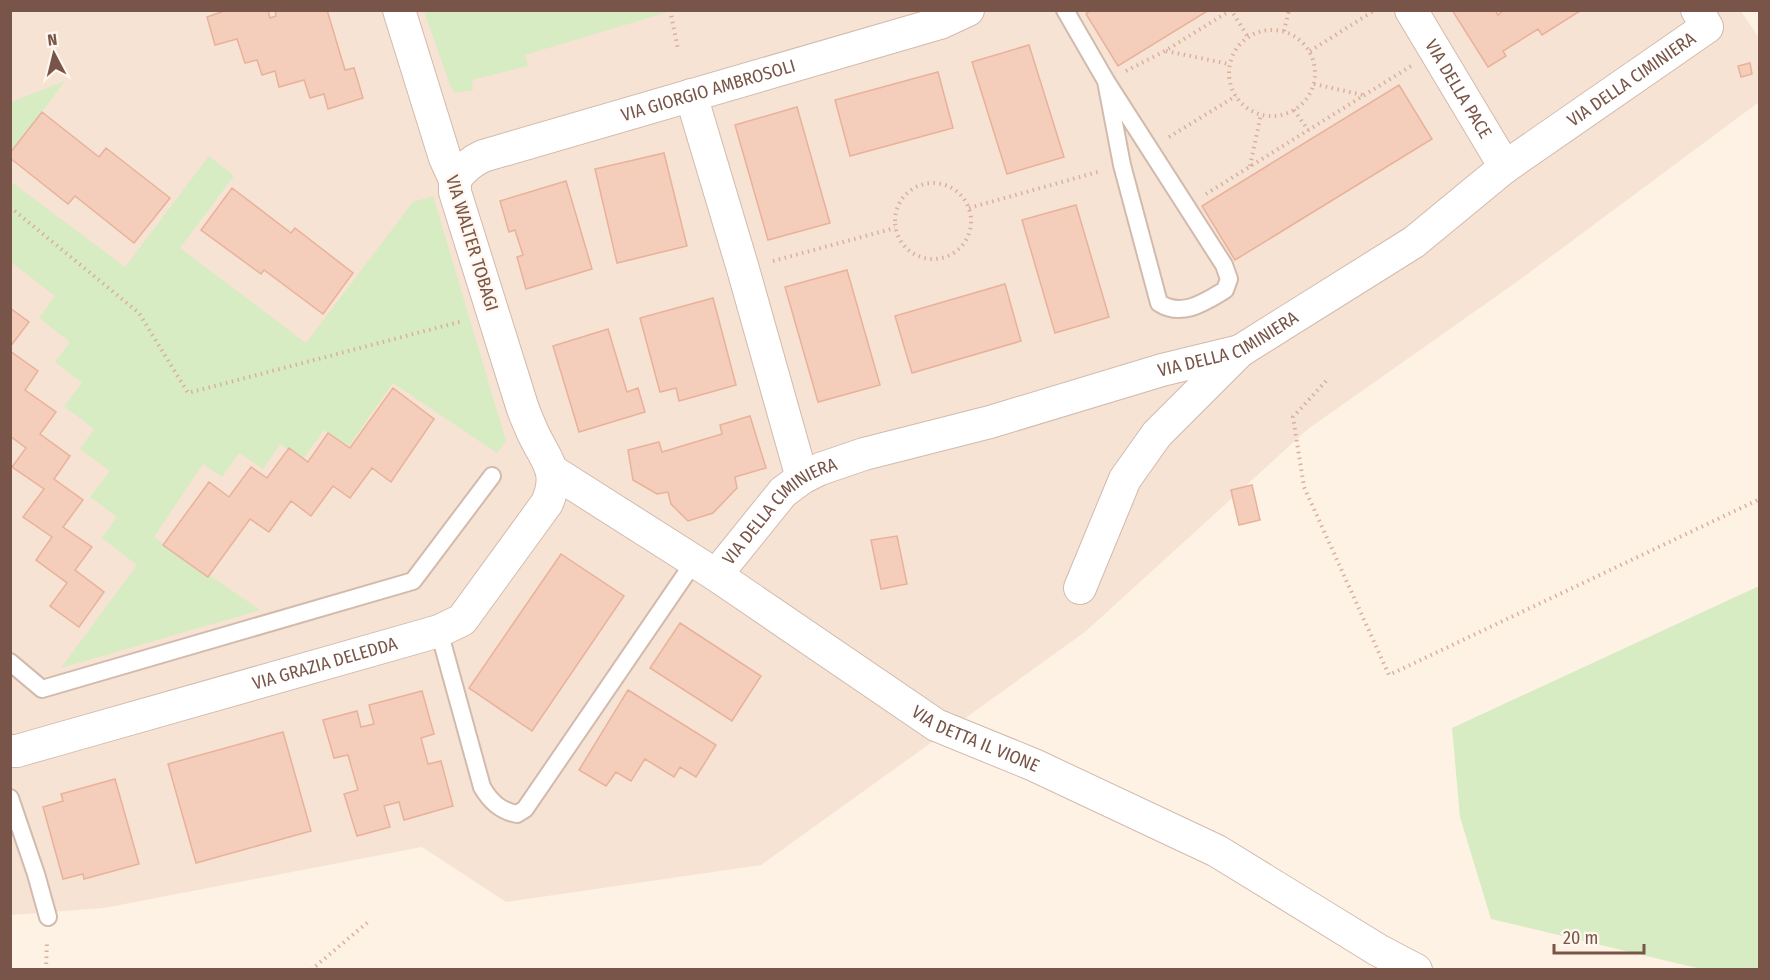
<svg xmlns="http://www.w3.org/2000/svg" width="1770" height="980" font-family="'Fira Sans Condensed',sans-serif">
	<rect width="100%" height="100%" fill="#fef2e5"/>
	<!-- residential -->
	<path fill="#f6e3d3" d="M1740,10L1759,38V102L1518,281L1308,429L1085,632L761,865L506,902L422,847L104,908L11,915V11Z"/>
	<!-- green -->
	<path fill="#d7ecc2" d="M424,11V10L671,11L525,55L528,66L472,80L473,90L455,93L450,85Z
		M65,81L11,153V102Z
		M209,156L234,176L180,248L306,343L413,202L433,196L506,441L497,453L393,383L349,446L324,430L303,459L280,444L263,469L239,453L222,477L203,464L154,537L260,610L61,668L137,565L102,538L117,517L90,497L110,471L80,449L94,429L64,406L82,383L55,362L70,342L39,318L55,296L11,262L10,181L125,267Z
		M1759,586V969H1701L1491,919L1460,817L1452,728Z"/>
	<!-- building -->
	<path fill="#f5cdbb" stroke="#e9b19a" stroke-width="1.5" d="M227,10H268L270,18L276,16L275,10H327L345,70L354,68L363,98L328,109L324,94L310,98L304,80L279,87L275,71L262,75L257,60L245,63L237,39L215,45L207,17Z
		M1091,10H1209L1118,66L1086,14Z
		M1452,10H1495L1498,15L1504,10L1580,11L1542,35L1538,29L1503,51L1506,56L1488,67Z
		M1029,45L1064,157L1007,174L972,62Z
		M1750,63L1752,74L1741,77L1738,66Z
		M938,72L953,128L850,156L835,100Z
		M1399,85L1432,139L1235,260L1202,206Z
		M797,107L830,223L768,240L735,125Z
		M42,112L99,157L106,148L170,198L134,243L75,196L68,204L10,158V153Z
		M664,153L687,246L617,263L595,169Z
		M566,181L592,269L526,289L517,257L523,255L515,230L509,232L500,201Z
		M232,188L291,233L295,228L353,273L323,314L264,270L261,274L201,230Z
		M1076,205L1109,317L1055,333L1022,220Z
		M847,270L880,385L818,402L785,287Z
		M1005,284L1021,341L912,373L895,316Z
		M713,298L736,385L679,401L676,388L660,392L640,318Z
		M10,308L29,322L10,347Z
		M608,329L627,392L638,388L645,412L579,432L553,346Z
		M10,351L38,371L25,390L56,412L40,434L70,456L54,479L83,500L63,527L92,547L75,570L104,592L79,627L50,606L67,583L36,560L52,537L23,517L44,489L12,467L26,448L10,436Z
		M393,388L434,419L391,482L372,468L350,498L333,486L311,516L291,501L269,532L250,519L208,577L163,545L209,482L229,497L251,467L267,478L289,448L308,462L328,433L350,448Z
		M750,416L766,468L735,477L737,488L713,513L688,521L671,504L668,492L657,494L633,480L628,450L659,442L662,452L722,434L720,425Z
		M1252,485L1260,520L1239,525L1231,490Z
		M897,536L907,584L881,589L871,540Z
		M561,554L624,596L532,731L469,688Z
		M680,623L761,676L732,721L650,668Z
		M628,690L716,745L696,777L680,767L674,777L645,759L631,781L616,772L606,786L579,770Z
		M422,691L434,734L421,738L428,764L441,761L453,806L404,820L399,802L384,806L390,827L357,836L344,794L358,790L348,755L334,758L323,720L357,711L361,727L374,724L369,705Z
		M283,732L311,831L196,863L168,764Z
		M115,779L139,864L84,879L83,874L63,879L43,807L63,801L61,794Z"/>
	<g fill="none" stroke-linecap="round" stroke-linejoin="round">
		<!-- service casing -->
		<g stroke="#d2baad" stroke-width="20">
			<path id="service" d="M1065,10L1106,81L1224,265L1229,279L1225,290C1205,302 1182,318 1159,303L1122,165L1106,81
				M439,631L482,787C490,801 500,811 517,814L525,809L694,562
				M10,662L42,689L413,581L492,476
				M10,798L36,874L48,917"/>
		</g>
		<!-- minor casing -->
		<g stroke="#d2baad" stroke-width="34">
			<g id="minor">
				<path id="s1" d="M1411,10L1505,167"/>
				<path d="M691,95L743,269L802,478"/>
				<path id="s2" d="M455,180C462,169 470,162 483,156L940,23L968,10"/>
				<path id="s3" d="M554,472L716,575L936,725L1034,765L1217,851L1378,950L1416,970"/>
				<path id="s4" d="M716,575L783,492L802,478L820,469L864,454L990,422L1162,370L1240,351L1414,242L1505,167L1707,27L1697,10"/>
				<path d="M1080,588L1125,479L1157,434L1240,351"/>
				<path id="s5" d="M10,751H17L59,739L439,631L462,620L547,503C561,471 546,461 533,433C529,424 525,415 522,406L455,192V180L445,158L399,10"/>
			</g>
		</g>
		<!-- path -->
		<path stroke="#dab09d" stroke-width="4" stroke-dasharray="1.5 4.5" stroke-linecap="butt" d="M670,10L678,49
			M1229 73a43 43 0 1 1 86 0a43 43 0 1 1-86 0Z
			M1284,31L1289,10
			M1166,51L1229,64
			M1310,51L1375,10
			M1126,71L1165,51L1231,10L1248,37
			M1314,84L1363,95
			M1294,110L1308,130
			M1169,137L1236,96
			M1250,166L1261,114
			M895 221a38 38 0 1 1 76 0a38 38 0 1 1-76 0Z
			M1206,194L1411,66
			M10,207L139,313L188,393L463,321
			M969,208L1101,171
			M773,261L895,228
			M1326,381L1293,417L1304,487L1389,675L1760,499
			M46,970L47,940
			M311,970L368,922"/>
		<!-- service -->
		<use href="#service" stroke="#fff" stroke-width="16"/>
		<!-- minor -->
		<use href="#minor" stroke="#fff" stroke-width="32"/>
	</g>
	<g text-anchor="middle" stroke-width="4.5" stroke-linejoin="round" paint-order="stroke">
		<!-- street labels -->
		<g font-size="18" fill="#785548" stroke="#fff6ed">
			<text dy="6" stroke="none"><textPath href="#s4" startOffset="1064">VIA DELLA CIMINIERA</textPath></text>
			<text dy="6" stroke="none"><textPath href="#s1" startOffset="92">VIA DELLA PACE</textPath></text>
			<text dy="6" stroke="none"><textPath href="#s2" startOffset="272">VIA GIORGIO AMBROSOLI</textPath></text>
			<text transform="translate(472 243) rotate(73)" y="6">VIA WALTER TOBAGI</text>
			<text dy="6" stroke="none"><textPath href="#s4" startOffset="578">VIA DELLA CIMINIERA</textPath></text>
			<text dy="6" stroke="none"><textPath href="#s4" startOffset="92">VIA DELLA CIMINIERA</textPath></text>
			<text dy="6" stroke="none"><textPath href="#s5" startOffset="327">VIA GRAZIA DELEDDA</textPath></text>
			<text dy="6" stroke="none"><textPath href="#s3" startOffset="500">VIA DETTA IL VIONE</textPath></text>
		</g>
	</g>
	<!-- border -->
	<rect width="1770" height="980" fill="none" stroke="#785548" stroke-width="24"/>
	<!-- north arrow -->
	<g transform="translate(54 54) rotate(353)" stroke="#fff6ed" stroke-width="4.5" paint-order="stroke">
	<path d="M0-4.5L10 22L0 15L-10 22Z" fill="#785548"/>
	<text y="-9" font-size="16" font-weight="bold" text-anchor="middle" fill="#785548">N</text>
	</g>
	<!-- scale -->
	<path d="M1554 944v9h90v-9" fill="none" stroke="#785548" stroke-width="3"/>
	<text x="1563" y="944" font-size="18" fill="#785548" stroke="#fff6ed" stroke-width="4.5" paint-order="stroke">20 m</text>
</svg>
